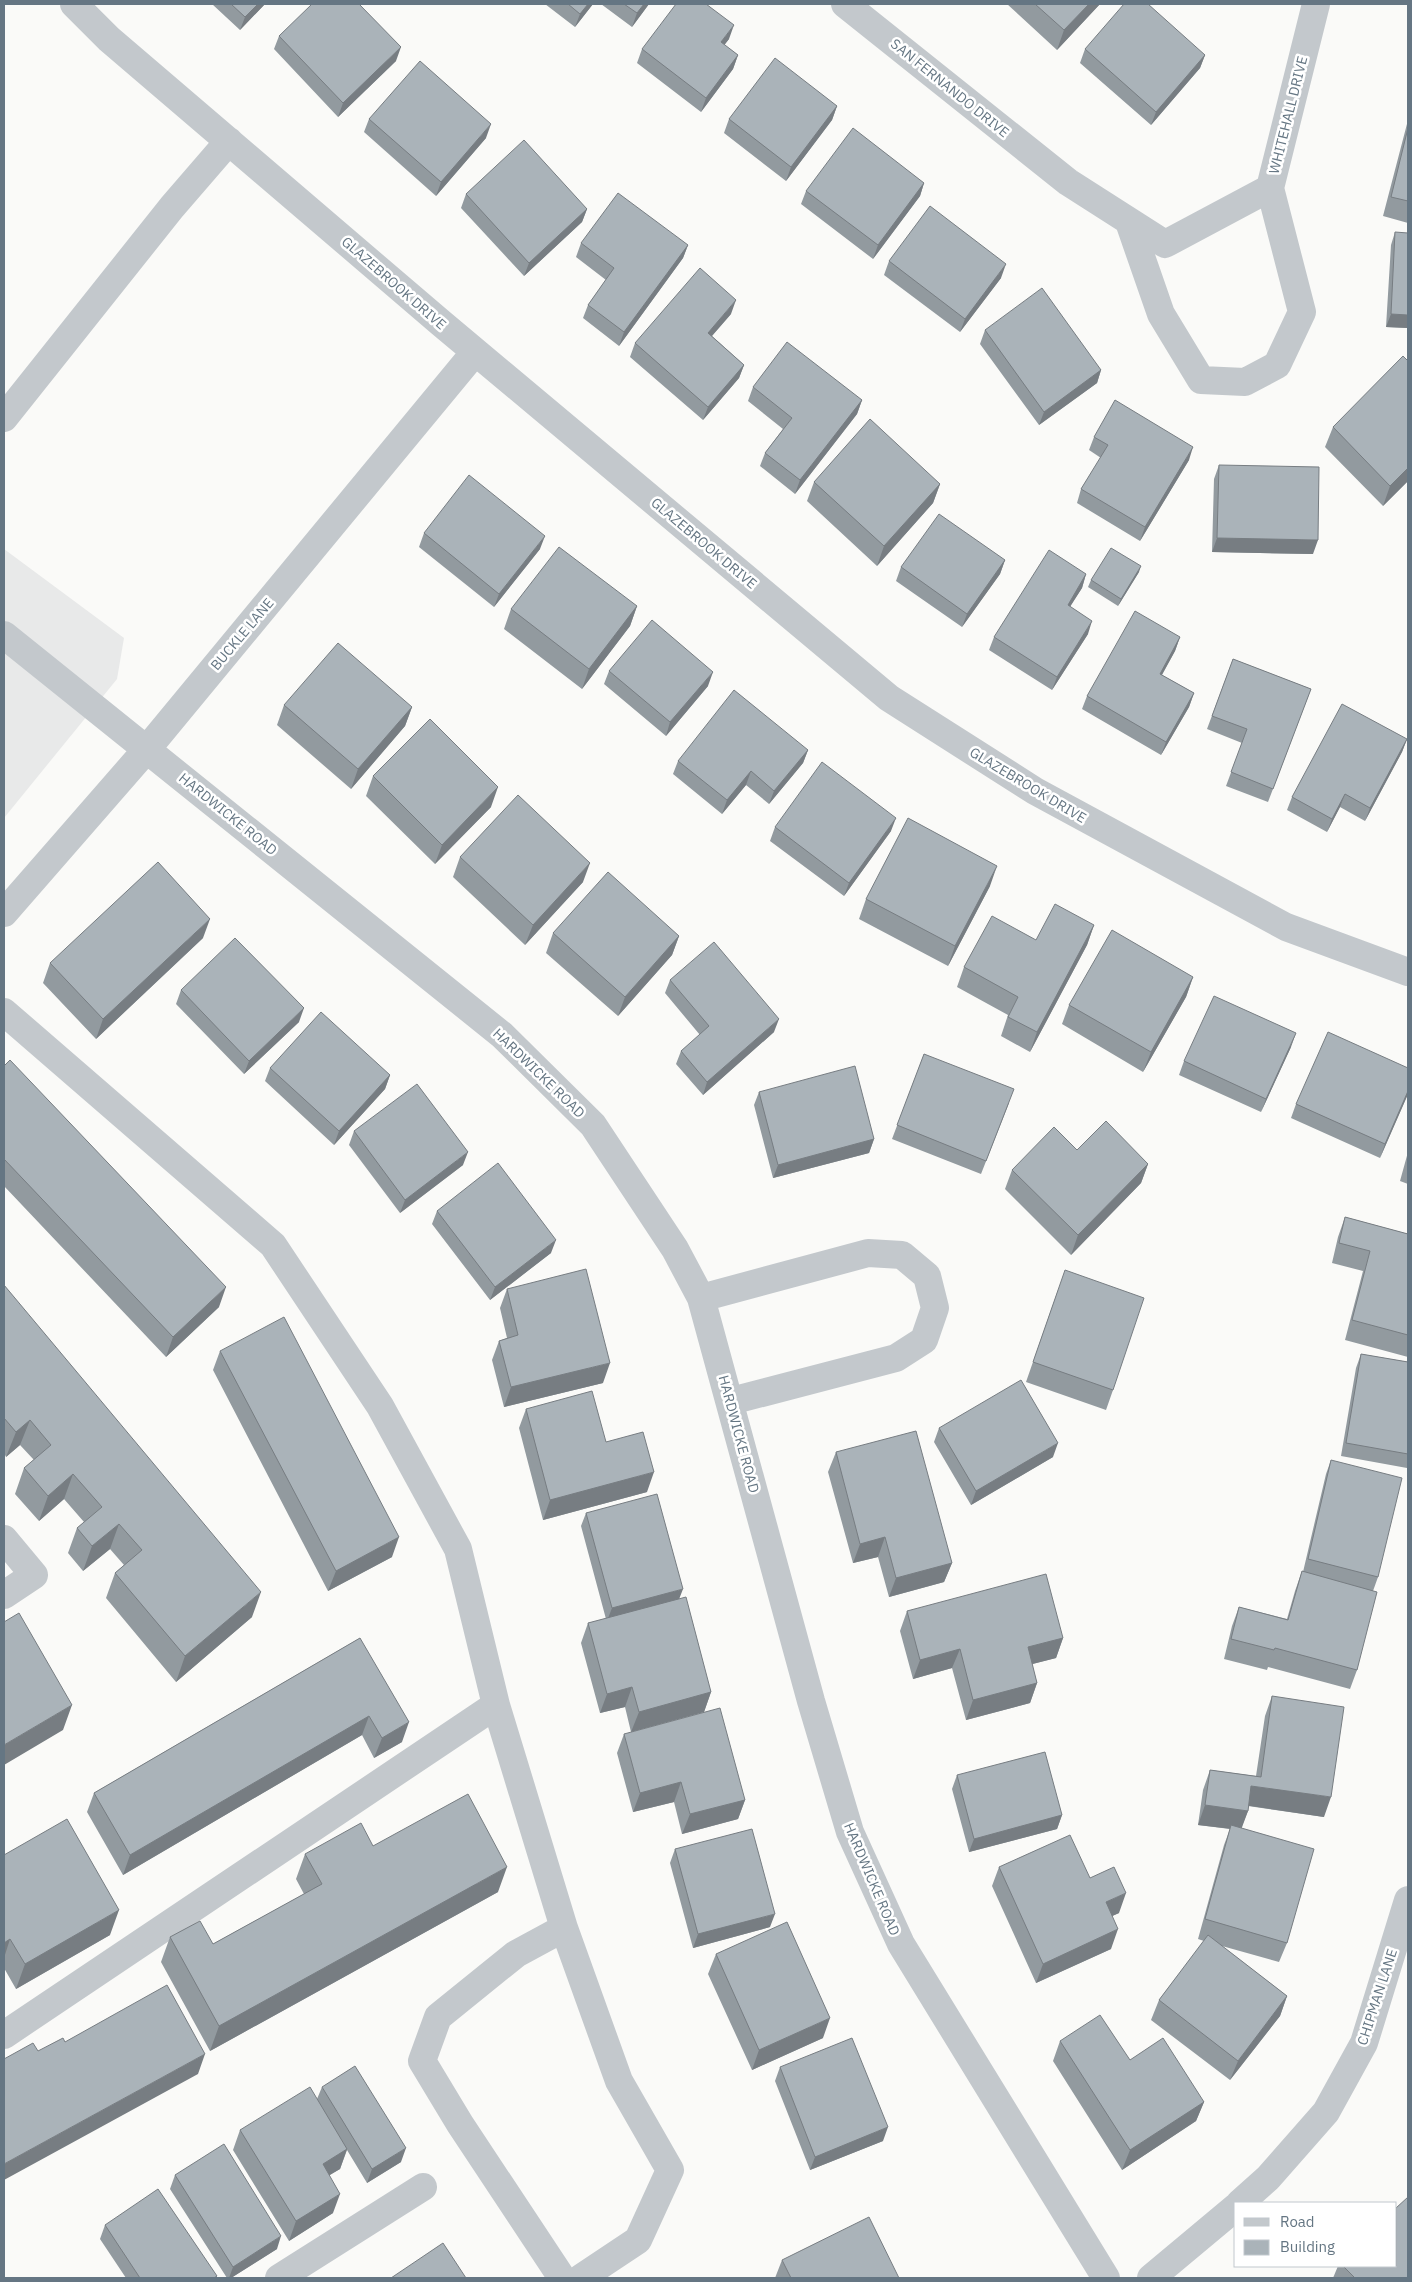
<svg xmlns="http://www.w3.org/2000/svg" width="1412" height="2282" font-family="'IBM Plex Sans',sans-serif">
	<rect width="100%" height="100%" fill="#fafaf8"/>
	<!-- built -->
	<path fill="#e8e9e9" d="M4,549L124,638L117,679L4,818Z"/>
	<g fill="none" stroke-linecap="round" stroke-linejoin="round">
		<!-- minor -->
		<path stroke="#c3c8cc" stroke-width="28" d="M74,4L109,39L441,323L889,698L1035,791L1286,927L1408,972
			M845,4L1068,182L1165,244L1270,188L1316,4
			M1129,222L1161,314L1201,380L1245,382L1277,365L1302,312L1270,188
			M4,418L172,207L229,141
			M4,635L502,1035L593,1125L675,1249L701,1298L811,1701L850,1832L901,1944L1106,2278
			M4,913L147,749L475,352
			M4,1012L273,1245L380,1406L458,1549L496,1705L564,1928
			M701,1298L868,1253L902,1255L927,1276L935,1308L924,1340L896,1358L731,1401
			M4,1539L34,1575L4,1595
			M4,2035L496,1705
			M1240,2203L1268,2178L1326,2112L1364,2043L1408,1900
			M279,2278L423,2187
			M562,2278L460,2124L422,2061L438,2017L516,1954L564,1928L619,2081L670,2170L638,2240L581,2278
			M1151,2278L1236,2207"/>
	</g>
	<!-- wall -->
	<path fill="#929a9f" d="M212,4H265L240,30Z
		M545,4H593L575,27Z
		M601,4H649L632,27Z
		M1007,4H1100L1057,50Z
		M279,36L396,61L338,117L274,49Z
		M729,39L724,45L738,55L733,69L701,112L637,63L642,49Z
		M1085,49L1205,55L1200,68L1151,125L1080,63Z
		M837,106L832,120L786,181L724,133L729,119Z
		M369,119L486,138L436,196L364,132Z
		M1408,120V223L1383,216Z
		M924,183L920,196L873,259L801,204L806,191Z
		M466,194L587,209L582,222L524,276L461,208Z
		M1395,232L1408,328L1386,327L1391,245Z
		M581,243L688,245L683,258L619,346L583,318L588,305L606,280L576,257Z
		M889,261L1001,278L960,332L884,275Z
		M731,314L712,336L744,365L739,378L703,420L630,357L635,343Z
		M985,330L1101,370L1097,383L1039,425L980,344Z
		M753,387L862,400L857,414L795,494L760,466L765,453L783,429L748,401Z
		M1333,427L1408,481L1383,506L1325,447Z
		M1094,437L1189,460L1140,541L1077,503L1081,489L1101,458L1089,450Z
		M1219,465L1313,554L1212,552L1214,479Z
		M814,482L940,484L933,503L877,566L807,501Z
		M424,533L540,549L494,607L419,547Z
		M1005,560L1000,574L962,627L896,581L901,567Z
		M1139,572L1118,606L1088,587L1091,580Z
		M1086,574L1082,588L1070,606L1088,634L1052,690L989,650L994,637Z
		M637,606L630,626L582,689L504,629L511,609Z
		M1180,637L1175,651L1162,675L1194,693L1189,707L1161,755L1082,709L1087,696Z
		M1233,659L1311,689L1268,802L1226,786L1242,743L1207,729Z
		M609,671L708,686L666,736L604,684Z
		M284,705L412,707L405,726L351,789L277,725Z
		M1407,739L1402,752L1365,821L1340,807L1327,832L1287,810L1292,797Z
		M808,750L803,763L769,804L746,785L722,814L673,774L678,761Z
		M373,776L491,807L435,864L366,796Z
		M775,827L891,831L844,896L770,841Z
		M460,857L583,882L525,945L453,877Z
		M990,886L948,966L859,919L866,899Z
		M1094,925L1087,945L1030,1052L1001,1036L1008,1015L957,987L964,967L1036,940Z
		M553,933L679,936L672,955L618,1016L546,953Z
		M203,938L96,1039L43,983L50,963Z
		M1193,977L1186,997L1143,1072L1062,1024L1069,1005Z
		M670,980L774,1032L703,1095L676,1064L681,1051L700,1035L665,993Z
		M181,990L299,1022L244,1074L176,1004Z
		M1291,1047L1261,1112L1179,1075L1184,1061Z
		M924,1054L1009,1103L981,1174L892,1139Z
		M4,1066L219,1307L166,1357L4,1186Z
		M270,1068L390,1075L385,1089L334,1145L265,1081Z
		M1408,1068V1094L1380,1158L1291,1118L1296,1104Z
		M759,1092L874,1139L869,1153L773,1178L754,1105Z
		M354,1131L463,1165L400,1213L349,1145Z
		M1077,1150L1148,1164L1141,1183L1071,1255L1005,1189L1012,1170Z
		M1408,1152V1184L1400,1181Z
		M437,1211L551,1253L490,1300L432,1224Z
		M1345,1217L1408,1234V1357L1345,1340L1363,1271L1332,1263L1338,1237Z
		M4,1285L252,1617L176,1682L106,1598L115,1573L124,1565L110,1549L83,1571L68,1553L77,1528L84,1522L64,1499L39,1521L15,1494L24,1468L34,1460L20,1445L6,1457L4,1453Z
		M507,1289L603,1383L504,1407L492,1360L499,1341L507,1338L500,1308Z
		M1058,1290L1113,1390L1106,1410L1026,1382Z
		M220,1351L392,1557L328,1591L213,1370Z
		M1361,1354L1408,1362V1465L1407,1468L1341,1456L1356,1368Z
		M526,1409L606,1442L647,1492L543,1520L519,1428Z
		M939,1428L1053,1457L971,1505L934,1442Z
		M836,1452L952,1563L944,1582L889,1597L878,1557L853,1563L828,1472Z
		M1331,1460L1378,1577L1373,1591L1357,1670L1350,1689L1268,1667L1267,1670L1224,1659L1232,1626L1239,1607L1287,1619L1295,1591L1302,1571L1303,1572L1326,1474Z
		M586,1513L679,1599L711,1692L704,1712L631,1732L625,1707L600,1713L581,1643L588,1623L606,1619L581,1526Z
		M907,1611L1063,1638L1056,1658L1032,1664L1037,1683L1030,1703L966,1720L952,1668L913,1679L900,1631Z
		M360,1638L402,1742L374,1758L362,1735L123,1875L87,1812L94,1793Z
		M1272,1696L1324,1817L1248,1806V1811L1241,1828L1287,1943L1279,1962L1222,1946L1287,1996L1280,2016L1230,2080L1151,2020L1159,2000L1204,1941L1198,1939L1224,1845L1230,1829L1198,1825L1203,1790L1210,1770L1256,1776L1265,1716Z
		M624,1734L745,1800L738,1819L682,1834L674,1802L633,1812L617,1753Z
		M957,1775L1062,1815L1057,1829L969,1852L952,1789Z
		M373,1846L498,1892L210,2051L161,1962L170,1937L213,1944L304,1894L296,1879L305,1854Z
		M675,1849L770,1927L693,1948L670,1863Z
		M4,1855L110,1935L16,1989L4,1968Z
		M999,1867L1090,1878L1119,1913L1112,1916L1111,1949L1036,1983L992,1886Z
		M716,1954L823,2038L752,2070L708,1974Z
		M1060,2041L1204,2102L1196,2121L1122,2170L1053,2061Z
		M780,2067L883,2141L810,2170L775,2081Z
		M322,2087L401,2162L367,2183L347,2150L340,2169L329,2175L333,2213L289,2241L233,2150L240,2130L317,2099Z
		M175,2175L277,2249L231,2278H227L170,2189Z
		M105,2225L217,2276L216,2278H126L100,2239Z
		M782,2260L899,2278H775Z
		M1338,2266H1396L1408,2278H1333Z"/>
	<!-- shaded-wall -->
	<path fill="#777d82" d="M258,4H265L240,30L245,17Z
		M588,4H593L575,27L580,14Z
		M644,4H649L632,27L637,13Z
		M1089,4H1100L1057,50L1064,30Z
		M734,25L729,39L716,56L721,42Z
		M401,47L396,61L338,117L343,103Z
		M738,55L733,69L701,112L706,98Z
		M1205,55L1200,68L1151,125L1156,112Z
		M837,106L832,120L786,181L791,167Z
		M491,124L486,138L436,196L441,182Z
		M924,183L920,196L873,259L878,245Z
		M587,209L582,222L524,276L529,263Z
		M688,245L683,258L619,346L624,332Z
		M1006,264L1001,278L960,332L965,319Z
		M736,300L731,314L703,346L708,333Z
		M1391,314L1408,315V328L1386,327Z
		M744,365L739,378L703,420L708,407Z
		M1101,370L1097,383L1039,425L1044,412Z
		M862,400L857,414L795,494L800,480Z
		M1193,447L1189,460L1140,541L1145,527Z
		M1408,468V481L1383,506L1390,486Z
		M940,484L933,503L877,566L884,546Z
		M545,536L540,549L494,607L499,594Z
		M1217,538L1318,540L1313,554L1212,552Z
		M1005,560L1000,574L962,627L967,614Z
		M1141,566L1139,572L1118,606L1121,599Z
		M1086,574L1082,588L1063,618L1068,605Z
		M637,606L630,626L582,689L589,669Z
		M1092,621L1088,634L1052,690L1057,677Z
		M1180,637L1175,651L1155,687L1160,674Z
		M713,672L708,686L666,736L670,722Z
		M1194,693L1189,707L1161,755L1166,742Z
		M412,707L405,726L351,789L358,769Z
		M1407,739L1402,752L1365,821L1370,808Z
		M808,750L803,763L769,804L774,791Z
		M751,771L746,785L722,814L727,800Z
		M498,787L491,807L435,864L442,845Z
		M1345,794L1340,807L1327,832L1332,819Z
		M896,818L891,831L844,896L849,883Z
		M590,863L583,882L525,945L533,925Z
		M997,866L990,886L948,966L955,946Z
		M210,919L203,938L96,1039L103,1019Z
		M1094,925L1087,945L1030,1052L1037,1032Z
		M679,936L672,955L618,1016L625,997Z
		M1193,977L1186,997L1143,1072L1151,1052Z
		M304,1008L299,1022L244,1074L249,1061Z
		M779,1019L774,1032L703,1095L707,1082Z
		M1296,1033L1291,1047L1261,1112L1266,1099Z
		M390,1075L385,1089L334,1145L339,1131Z
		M1408,1091V1094L1380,1158L1385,1144Z
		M874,1139L869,1153L773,1178L778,1165Z
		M468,1152L463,1165L400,1213L405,1200Z
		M1148,1164L1141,1183L1071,1255L1078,1235Z
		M556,1240L551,1253L490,1300L495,1287Z
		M226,1287L219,1307L166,1357L173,1337Z
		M610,1363L603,1383L504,1407L511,1387Z
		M30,1420L20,1445L6,1457L16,1432Z
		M1058,1443L1053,1457L971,1505L976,1491Z
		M654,1472L647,1492L543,1520L550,1500Z
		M73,1474L64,1499L39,1521L48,1496Z
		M119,1524L110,1549L83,1571L92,1546Z
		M399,1537L392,1557L328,1591L336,1571Z
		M885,1537L878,1557L853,1563L860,1544Z
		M952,1563L944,1582L889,1597L896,1578Z
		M683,1589L678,1602L607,1621L612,1608Z
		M261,1592L252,1617L176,1682L185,1656Z
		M1063,1638L1056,1658L1021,1667L1028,1647Z
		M960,1649L952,1668L913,1679L920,1660Z
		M1037,1683L1030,1703L966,1720L973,1700Z
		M632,1687L625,1707L600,1713L607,1694Z
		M711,1692L704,1712L631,1732L639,1712Z
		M72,1705L63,1730L4,1765V1745Z
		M369,1716L362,1735L123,1875L130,1855Z
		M409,1722L402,1742L374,1758L382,1738Z
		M681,1782L674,1802L633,1812L640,1793Z
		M1251,1786L1331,1797L1324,1817L1244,1805Z
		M745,1800L738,1819L682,1834L690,1814Z
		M1205,1805L1248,1811L1241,1830L1198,1825Z
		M1062,1815L1057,1829L969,1852L974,1839Z
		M507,1867L498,1892L210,2051L219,2026Z
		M1126,1893L1119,1913L1099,1922L1106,1902Z
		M119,1910L110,1935L16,1989L25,1964Z
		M775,1914L770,1927L693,1948L698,1934Z
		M1118,1929L1111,1949L1036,1983L1043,1964Z
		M10,1939L4,1958V1943Z
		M1287,1996L1280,2016L1230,2080L1238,2061Z
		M830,2018L823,2038L752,2070L759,2050Z
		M205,2054L198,2074L4,2180V2164Z
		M1204,2102L1196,2121L1122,2170L1130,2150Z
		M888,2127L883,2141L810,2170L815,2157Z
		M406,2148L401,2162L367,2183L372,2169Z
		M347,2149L340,2169L315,2184L323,2164Z
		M340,2194L333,2213L289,2241L296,2221Z
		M281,2236L277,2249L231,2278H229L233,2267Z"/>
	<!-- building -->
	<path fill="#aab3b9" stroke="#777d82" d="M231,4H258L245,17Z
		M312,4H359L401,47L343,103L279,36Z
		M568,4H588L580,14Z
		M624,4H644L637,13Z
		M676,4H706L734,25L721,42L738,55L706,98L642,49Z
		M1035,4H1089L1064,30Z
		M1124,4H1148L1205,55L1156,112L1085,49Z
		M775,58L837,106L791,167L729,119Z
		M420,61L491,124L441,182L369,119Z
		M853,128L924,183L878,245L806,191Z
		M1408,128V201L1391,197Z
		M524,140L587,209L529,263L466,194Z
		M618,193L688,245L624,332L588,305L614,268L581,243Z
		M930,206L1006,264L965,319L889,261Z
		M1395,232L1408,233V315L1391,314Z
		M700,268L736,300L708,333L744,365L708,407L635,343Z
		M1042,288L1101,370L1044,412L985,330Z
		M787,342L862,400L800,480L765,453L792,418L753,387Z
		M1403,356L1408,361V468L1390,486L1333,427Z
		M1115,400L1193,447L1145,527L1081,489L1108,445L1094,437Z
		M870,419L940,484L884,546L814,482Z
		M1219,465L1319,467L1318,540L1217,538Z
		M469,475L545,536L499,594L424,533Z
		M939,514L1005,560L967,614L901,567Z
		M559,547L637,606L589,669L511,609Z
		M1111,548L1141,566L1121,599L1091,580Z
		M1049,550L1086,574L1068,605L1092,621L1057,677L994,637Z
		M1135,611L1180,637L1160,674L1194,693L1166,742L1087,696Z
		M652,620L713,672L670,722L609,671Z
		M338,643L412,707L358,769L284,705Z
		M1233,659L1311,689L1273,789L1231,772L1247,729L1212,716Z
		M734,690L808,750L774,791L751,771L727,800L678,761Z
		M1342,704L1407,739L1370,808L1345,794L1332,819L1292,797Z
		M430,719L498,787L442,845L373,776Z
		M822,762L896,818L849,883L775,827Z
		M518,795L590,863L533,925L460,857Z
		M908,818L997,866L955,946L866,899Z
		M158,862L210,919L103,1019L50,963Z
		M608,872L679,936L625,997L553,933Z
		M1055,904L1094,925L1037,1032L1008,1017L1018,997L964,967L992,916L1036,940Z
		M1112,930L1193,977L1151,1052L1069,1005Z
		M235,938L304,1008L249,1061L181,990Z
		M714,942L779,1019L707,1082L681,1051L709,1026L670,980Z
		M1214,996L1296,1033L1266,1099L1184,1061Z
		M321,1012L390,1075L339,1131L270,1068Z
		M1328,1032L1408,1068V1091L1385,1144L1296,1104Z
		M924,1054L1014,1089L986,1161L897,1125Z
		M10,1060L226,1287L173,1337L4,1159V1066Z
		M855,1066L874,1139L778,1165L759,1092Z
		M417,1084L468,1152L405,1200L354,1131Z
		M1106,1121L1148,1164L1078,1235L1012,1170L1054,1127L1077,1150Z
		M498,1163L556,1240L495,1287L437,1211Z
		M1345,1217L1408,1234V1335L1352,1320L1370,1251L1339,1243Z
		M586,1269L610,1363L511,1387L499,1341L518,1335L507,1289Z
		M1065,1270L1144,1298L1113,1390L1033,1362Z
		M4,1285L261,1592L185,1656L115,1573L142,1550L119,1524L92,1546L77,1528L102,1507L73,1474L48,1496L24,1468L51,1445L30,1420L16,1432L4,1418Z
		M284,1317L399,1537L336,1571L220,1351Z
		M1361,1354L1408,1362V1454L1346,1443Z
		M1021,1380L1058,1443L976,1491L939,1428Z
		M592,1391L606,1442L643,1432L654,1472L550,1500L526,1409Z
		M916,1431L952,1563L896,1578L885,1537L860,1544L836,1452Z
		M1331,1460L1402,1478L1378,1577L1308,1559Z
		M657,1494L683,1589L612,1608L586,1513Z
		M1302,1571L1377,1592L1357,1670L1275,1648L1274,1650L1231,1639L1239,1607L1288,1620Z
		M1046,1574L1063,1638L1028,1647L1037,1683L973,1700L960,1649L920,1660L907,1611Z
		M686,1597L711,1692L639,1712L632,1687L607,1694L588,1623Z
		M19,1613L72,1705L4,1745V1622Z
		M360,1638L409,1722L382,1738L369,1716L130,1855L94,1793Z
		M1272,1696L1344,1707L1331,1797L1251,1786L1248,1811L1205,1805L1210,1770L1261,1777Z
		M720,1708L745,1800L690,1814L681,1782L640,1793L624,1734Z
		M1045,1752L1062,1815L974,1839L957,1775Z
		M468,1794L507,1867L219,2026L170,1937L200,1921L213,1944L322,1884L305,1854L361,1823L373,1846Z
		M67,1819L119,1910L25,1964L10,1939L4,1943V1855Z
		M1231,1825L1314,1849L1287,1943L1205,1919Z
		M752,1829L775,1914L698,1934L675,1849Z
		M1070,1835L1090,1878L1114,1867L1126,1893L1106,1902L1118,1929L1043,1964L999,1867Z
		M787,1922L830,2018L759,2050L716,1954Z
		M1208,1935L1287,1996L1238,2061L1159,2000Z
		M167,1985L205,2054L4,2164V2059L33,2043L38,2051L63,2038L65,2042Z
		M1100,2015L1130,2060L1163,2038L1204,2102L1130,2150L1060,2041Z
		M852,2038L888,2127L815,2157L780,2067Z
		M355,2066L406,2148L372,2169L322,2087Z
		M310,2087L347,2149L323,2164L340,2194L296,2221L240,2130Z
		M224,2144L281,2236L233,2267L175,2175Z
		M158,2189L217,2276L214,2278H140L105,2225Z
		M1408,2197V2278H1355L1343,2266H1396V2208Z
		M869,2217L899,2278H791L782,2260Z
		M443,2243L466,2278H391Z"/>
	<g text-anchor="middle" stroke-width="5" stroke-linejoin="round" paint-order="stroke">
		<!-- street labels -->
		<g font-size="14" fill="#657683" stroke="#fff">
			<text transform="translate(950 88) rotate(39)" y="5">SAN FERNANDO DRIVE</text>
			<text transform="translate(1288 115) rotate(-76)" y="5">WHITEHALL DRIVE</text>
			<text transform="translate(394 283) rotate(41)" y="5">GLAZEBROOK DRIVE</text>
			<text transform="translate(704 543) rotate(40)" y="5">GLAZEBROOK DRIVE</text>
			<text transform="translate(242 634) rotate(-50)" y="5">BUCKLE LANE</text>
			<text transform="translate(1028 785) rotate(31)" y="5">GLAZEBROOK DRIVE</text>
			<text transform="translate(228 814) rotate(39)" y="5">HARDWICKE ROAD</text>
			<text transform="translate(539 1073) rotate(44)" y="5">HARDWICKE ROAD</text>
			<text transform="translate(739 1434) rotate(75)" y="5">HARDWICKE ROAD</text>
			<text transform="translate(872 1879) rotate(67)" y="5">HARDWICKE ROAD</text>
			<text transform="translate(1377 1997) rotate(-72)" y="5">CHIPMAN LANE</text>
		</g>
	</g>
	<!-- border -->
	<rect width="1412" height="2282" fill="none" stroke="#657683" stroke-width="10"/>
	<!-- legend -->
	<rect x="1234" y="2202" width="162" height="65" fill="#ffffff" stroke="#c1c8cd"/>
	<rect x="1244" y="2218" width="25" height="8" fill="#c3c8cc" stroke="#c1c8cd"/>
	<text x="1280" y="2227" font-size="15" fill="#657683">Road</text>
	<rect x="1244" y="2240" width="25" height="15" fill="#aab3b9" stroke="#c1c8cd"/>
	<text x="1280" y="2252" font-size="15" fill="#657683">Building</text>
</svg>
